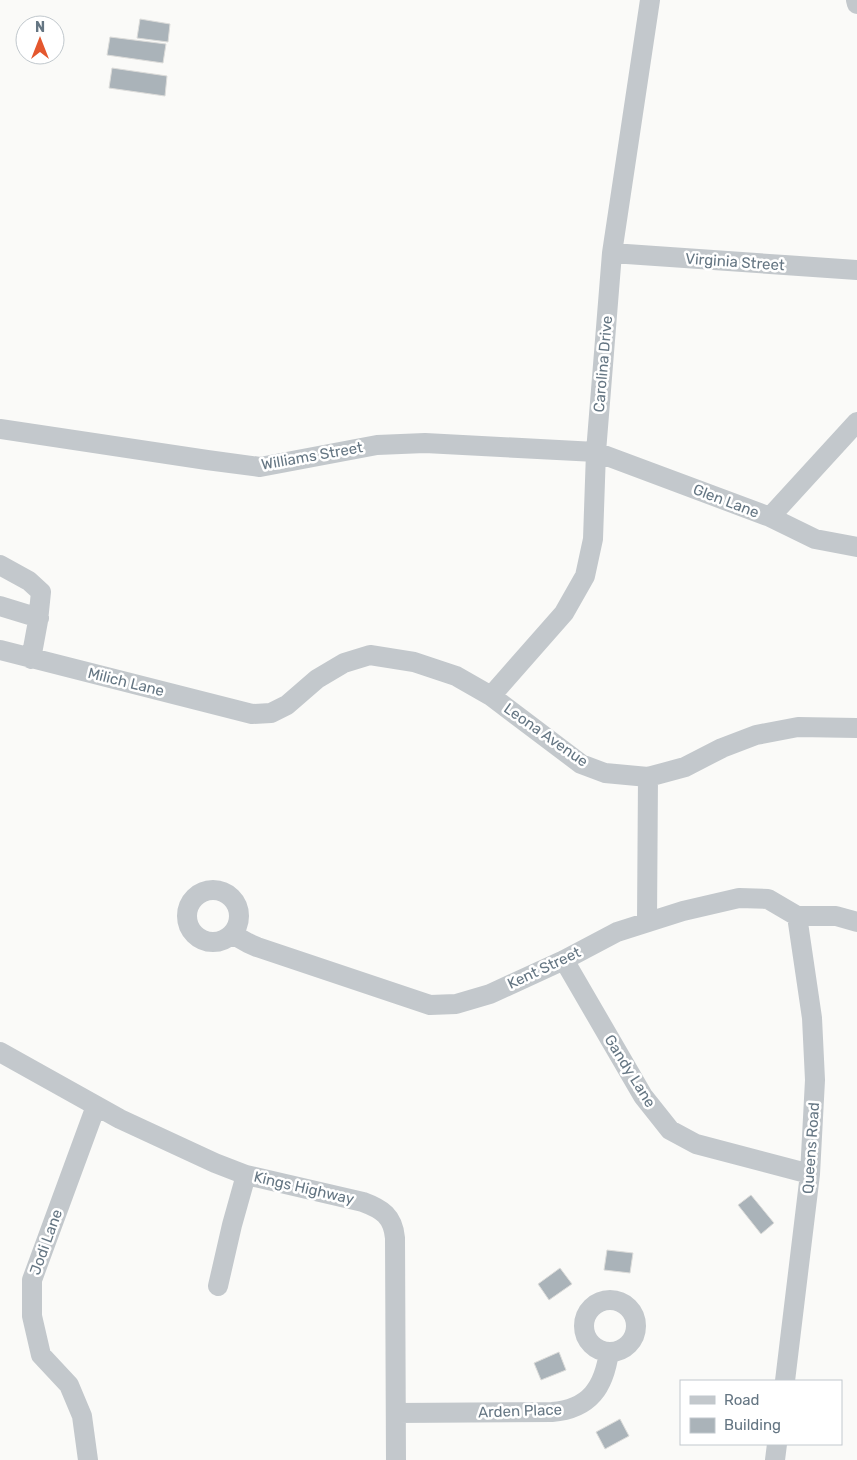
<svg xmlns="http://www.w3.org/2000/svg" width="857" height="1460" font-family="Rubik,sans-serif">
	<rect width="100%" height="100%" fill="#fafaf8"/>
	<!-- building -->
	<path fill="#aab3b9" stroke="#dcdcda" d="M140,19L170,24L168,42L137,38Z
		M110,37L166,44L163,63L107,55Z
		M112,68L167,76L165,96L109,88Z
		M751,1195L774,1223L761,1234L738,1205Z
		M607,1250L633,1253L630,1273L604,1270Z
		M560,1268L572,1284L549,1300L538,1284Z
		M559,1352L566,1370L541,1380L534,1363Z
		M620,1419L629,1436L605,1449L596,1432Z"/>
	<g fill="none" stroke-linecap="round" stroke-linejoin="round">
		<!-- minor -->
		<path stroke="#c3c8cc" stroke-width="20" d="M856,0L857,4
			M612,253L857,270
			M0,429L207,460L260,467L377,445L425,443L596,452L770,517L815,539L857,547
			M770,517L857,422
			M0,565L29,581L41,592L38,621L31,659
			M0,606L39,618
			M0,650L252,714L271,713L287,705L317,679L344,663L370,655L414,662L456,676L491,696L581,764L605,773L648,777L685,767L722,748L756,735L798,727L857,728
			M491,696L564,613L585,576L593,539L596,452L612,253L650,0
			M187 916a26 26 0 1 1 52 0a26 26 0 1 1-52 0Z
			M647,921L648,777
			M232,934L248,943L257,947L430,1005L456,1004L490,994L564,960L617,932L683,911L739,898L768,899L797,916H836L857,922
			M564,960L643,1096L670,1130L696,1144L810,1174
			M0,1052L120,1119L215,1163L246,1175L363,1202C382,1209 393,1216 395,1238L396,1460
			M218,1286L232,1225L246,1175
			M584 1326a26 26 0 1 1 52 0a26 26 0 1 1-52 0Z
			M785,1381L810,1174L815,1080L812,1018L797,916
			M396,1413L552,1412C590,1409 604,1387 609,1352
			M88,1460L82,1416L69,1385L41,1355L32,1316V1280L96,1106
			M775,1460L777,1444"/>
	</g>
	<g text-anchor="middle" stroke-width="5" stroke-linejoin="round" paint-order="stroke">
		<!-- street labels -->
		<g font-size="15" fill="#657683" stroke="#fff">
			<text transform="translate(735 262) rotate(4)" y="5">Virginia Street</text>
			<text transform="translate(603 364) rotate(-85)" y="5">Carolina Drive</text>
			<text transform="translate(312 456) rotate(-10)" y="5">Williams Street</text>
			<text transform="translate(726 501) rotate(21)" y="5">Glen Lane</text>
			<text transform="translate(126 682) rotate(14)" y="5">Milich Lane</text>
			<text transform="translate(546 735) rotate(35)" y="5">Leona Avenue</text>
			<text transform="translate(544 968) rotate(-25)" y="5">Kent Street</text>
			<text transform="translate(630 1071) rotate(58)" y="5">Gandy Lane</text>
			<text transform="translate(811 1148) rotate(-86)" y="5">Queens Road</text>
			<text transform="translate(304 1188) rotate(13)" y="5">Kings Highway</text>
			<text transform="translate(46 1242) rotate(-70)" y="5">Jodi Lane</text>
			<text transform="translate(520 1411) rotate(-2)" y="5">Arden Place</text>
		</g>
	</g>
	<!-- legend -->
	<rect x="680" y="1380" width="162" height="65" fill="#ffffff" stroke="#c1c8cd"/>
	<rect x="690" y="1396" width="25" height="8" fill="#c3c8cc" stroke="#c1c8cd"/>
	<text x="724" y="1405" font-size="15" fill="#657683">Road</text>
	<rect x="690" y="1418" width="25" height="15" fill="#aab3b9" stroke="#c1c8cd"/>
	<text x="724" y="1430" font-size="15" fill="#657683">Building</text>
	<!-- north arrow -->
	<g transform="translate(40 40)"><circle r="24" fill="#ffffff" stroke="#c1c8cd"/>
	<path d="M0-4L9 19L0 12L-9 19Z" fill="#e4572e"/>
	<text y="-8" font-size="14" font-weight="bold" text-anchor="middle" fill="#657683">N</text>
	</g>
</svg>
